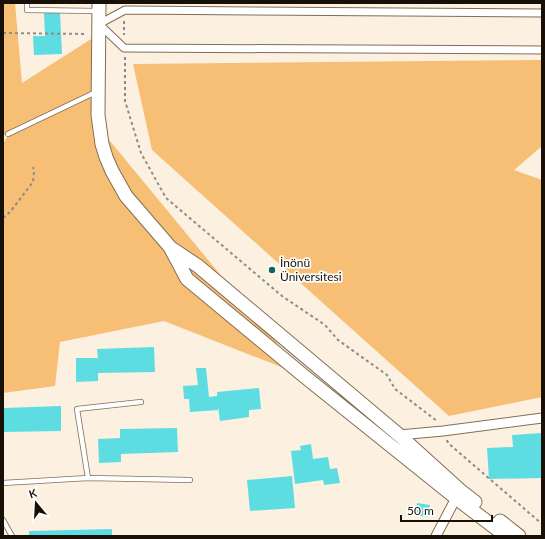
<svg xmlns="http://www.w3.org/2000/svg" width="545" height="539" font-family="Lato,sans-serif">
	<rect width="100%" height="100%" fill="#fbfbfb"/>
	<!-- built -->
	<path fill="#fcf0e1" d="M3,3H542V536H3Z"/>
	<!-- forest -->
	<path fill="#f6bf75" d="M3,3H15L22,83L99,34L100,129L304,376L164,321L60,342L55,386L3,393V144L8,135H3Z
		M542,60V146L514,170L542,180V397L449,416L152,150L133,64Z"/>
	<!-- building -->
	<path fill="#5ddce2" d="M44,12H60L62,54L34,55L33,36H45Z
		M154,347L155,372L98,373V381L76,382V358H98L97,349Z
		M196,368H206L209,397L217,396V392L259,388L261,409L249,410V417L220,421L218,406V410L190,412L189,399H184L183,386L198,385Z
		M61,406V431L3,432L4,408Z
		M177,428L178,452L121,454V462L99,463L98,439L120,438V429Z
		M542,433V478L489,479L487,448L513,447L512,435Z
		M311,444L313,459L328,457L330,469L337,468L340,483L324,485L323,480L295,484L291,451L301,450L300,446Z
		M292,476L295,508L250,511L247,480Z
		M417,503L430,505L428,517L415,515Z
		M112,529V536H29V531Z"/>
	<g fill="none" stroke-linecap="round" stroke-linejoin="round">
		<!-- service casing -->
		<g stroke="#836e53" stroke-width="6">
			<path id="service" d="M27,3V10L98,11
				M8,134L96,92
				M88,478L190,480
				M3,483L88,478L77,409L141,402
				M3,520L12,536"/>
		</g>
		<!-- pedestrian casing -->
		<g stroke="#836e53" stroke-width="9">
			<path id="pedestrian" d="M542,13L125,10L99,24L124,48L542,50"/>
		</g>
		<!-- minor casing -->
		<g stroke="#836e53" stroke-width="11">
			<path id="minor" d="M399,435L443,431L542,418
				M436,536L456,498L460,494"/>
		</g>
		<!-- secondary casing -->
		<g stroke="#836e53" stroke-width="15">
			<path id="secondary" d="M99,3L98,115L102,144L106,157L112,171L126,196L170,247L187,279L304,376L456,498L506,536
				M171,248L198,266L399,435L462,492L475,502
				M500,521L519,536"/>
		</g>
		<!-- path -->
		<path stroke="#8f8c87" stroke-width="2" stroke-dasharray="3 3" stroke-linecap="butt" d="M124,21V35
			M3,33L86,34
			M125,57V101L141,153L166,198L282,296L325,325L338,340L387,375L395,389L437,421
			M3,218L10,212L33,182L34,172L33,167
			M447,440L448,443L542,524"/>
		<!-- service -->
		<use href="#service" stroke="#fff" stroke-width="4.5"/>
		<!-- pedestrian -->
		<use href="#pedestrian" stroke="#fff" stroke-width="7"/>
		<!-- minor -->
		<use href="#minor" stroke="#fff" stroke-width="9"/>
		<!-- secondary -->
		<use href="#secondary" stroke="#fff" stroke-width="13"/>
	</g>
	<!-- markers -->
	<circle fill="#116265" stroke="#fff" stroke-width="1.5" cx="272" cy="270" r="4"/>
	<g text-anchor="middle" stroke-width="3.5" stroke-linejoin="round" paint-order="stroke">
		<!-- poi labels -->
		<g font-size="12" fill="#181006" stroke="#fff" text-anchor="start">
			<text x="280" y="267">İnönü<tspan x="280" dy="14">Üniversitesi</tspan></text>
		</g>
	</g>
	<!-- border -->
	<rect width="545" height="539" fill="none" stroke="#181006" stroke-width="8"/>
	<!-- north arrow -->
	<g transform="translate(36 503) rotate(342)" stroke="#ffffff" stroke-width="3" paint-order="stroke">
	<path d="M0-3L7 15L0 10L-7 15Z" fill="#181006"/>
	<text y="-6" font-size="11" font-weight="bold" text-anchor="middle" fill="#181006">K</text>
	</g>
	<!-- scale -->
	<path d="M401 515v6h91v-6" fill="none" stroke="#181006" stroke-width="2"/>
	<text x="407" y="515" font-size="12" fill="#181006" stroke="#ffffff" stroke-width="3" paint-order="stroke">50 m</text>
</svg>
